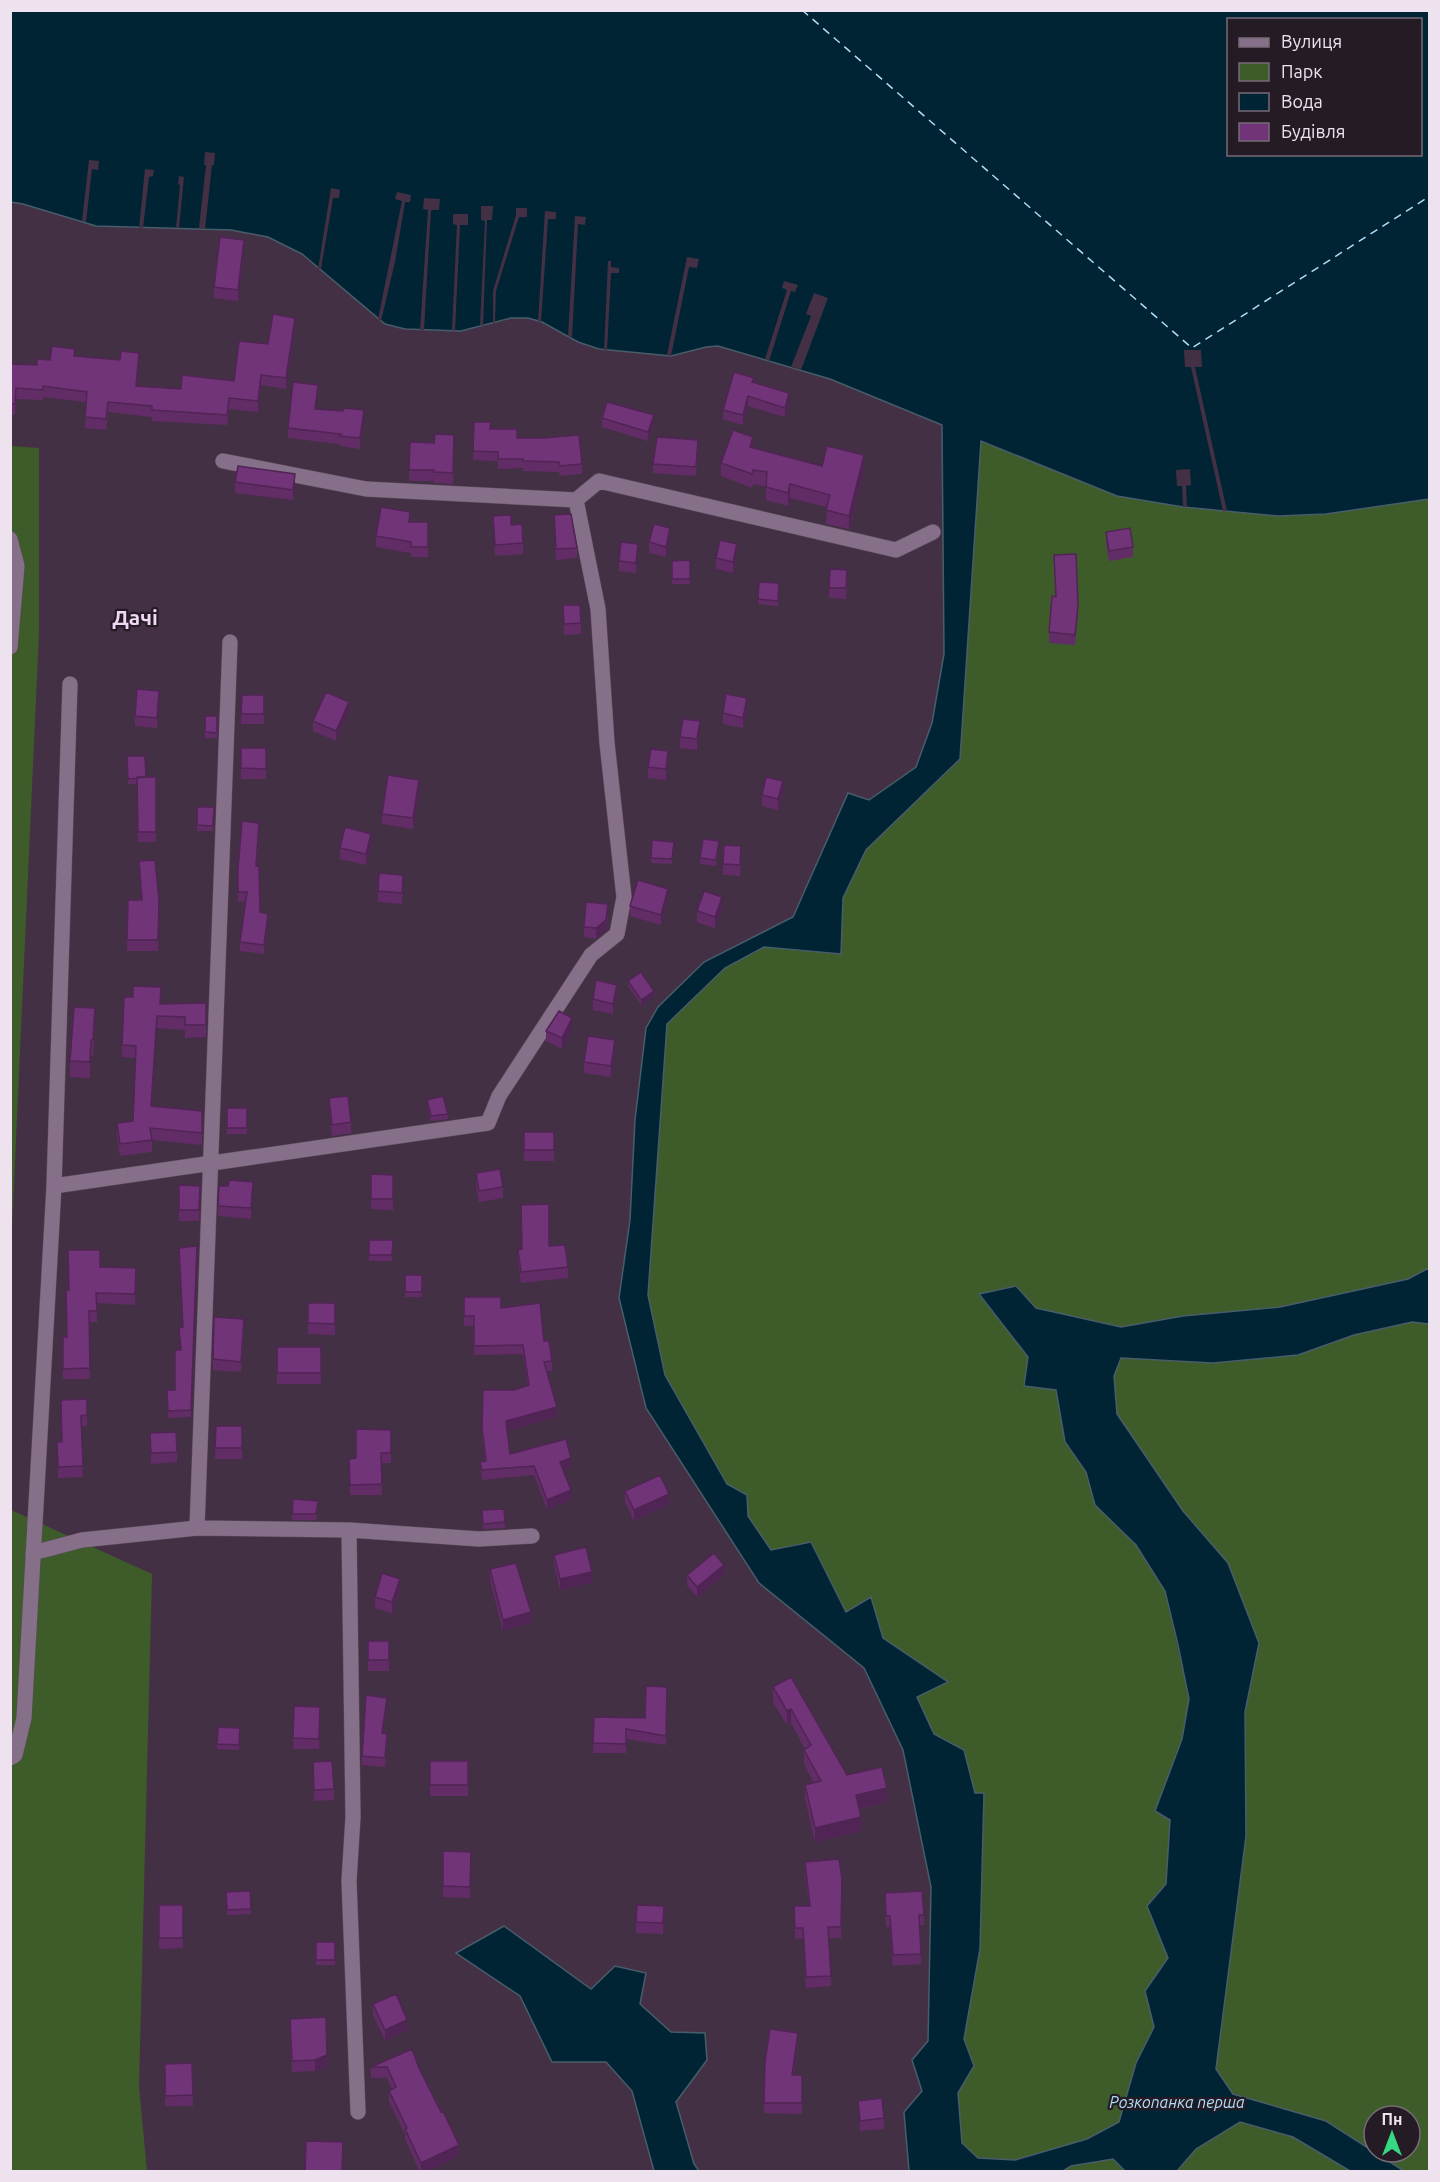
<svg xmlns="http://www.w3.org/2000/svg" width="1440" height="2182" font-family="Ubuntu,sans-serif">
	<rect width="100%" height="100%" fill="#443045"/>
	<!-- green -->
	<path fill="#3e5c29" d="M981,441L1117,496L1183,507L1278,516L1326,514L1429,499V1268L1408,1279L1280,1307L1183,1316L1121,1327L1036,1308L1016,1286L979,1295L1056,1390L1065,1442L1086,1472L1095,1505L1136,1545L1165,1591L1189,1699L1182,1739L1155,1810L1170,1820L1166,1884L1147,1906L1168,1958L1145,1991L1154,2027L1136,2063L1119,2122L1087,2139L1015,2160L978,2158L962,2143L958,2093L974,2066L964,2039L980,1949L984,1794L975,1793L964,1750L934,1734L917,1697L947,1682L883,1638L871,1597L846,1612L811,1542L771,1550L748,1516L747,1495L727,1484L665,1375L648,1295L667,1024L725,968L764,947L841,954L843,898L866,850L960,760Z
		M11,446L39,448V633L11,1250Z
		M1412,1322L1429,1324V2171H1404L1375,2152H1410V2116H1374V2151L1326,2121L1233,2094L1216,2069L1246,1836L1245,1712L1259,1643L1228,1563L1183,1511L1117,1414L1114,1376L1121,1358L1167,1360L1298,1355L1354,1335Z
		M11,1510L152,1574L139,2087L147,2171L11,2172Z
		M1240,2122L1293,2137L1350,2171L1177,2172L1196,2149Z
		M1113,2158L1125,2172H1063L1071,2166Z"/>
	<!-- water -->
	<path fill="#002433" stroke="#485d6b" stroke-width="1.5" fill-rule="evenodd" d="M11,11H1429V499L1326,514L1278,516L1183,507L1117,496L981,441L960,759L866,850L843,898L841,954L764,947L725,968L667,1024L648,1295L665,1375L727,1484L747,1495L748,1516L771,1550L811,1542L846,1612L871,1597L883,1638L948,1682L917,1697L934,1734L964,1750L975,1793H984L980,1949L964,2039L974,2066L958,2093L962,2143L978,2158L1015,2160L1087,2139L1119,2122L1136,2063L1154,2027L1145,1991L1168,1958L1147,1906L1166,1884L1170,1820L1155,1811L1182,1739L1189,1699L1178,1645L1165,1591L1136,1545L1095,1505L1086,1472L1065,1442L1056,1390L1024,1386L1028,1357L979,1294L1016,1286L1036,1308L1121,1327L1183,1316L1280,1307L1408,1279L1429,1268V1324L1412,1322L1354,1335L1298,1355L1213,1363L1121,1358L1114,1376L1117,1414L1183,1511L1228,1563L1259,1643L1245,1712L1246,1836L1216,2069L1233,2094L1326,2121L1404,2171H1350L1293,2137L1240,2122L1196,2149L1177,2171H1125L1113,2159L1071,2166L1063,2171H909L904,2112L922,2091L912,2060L928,2041L931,1887L903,1750L864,1668L759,1583L646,1408L619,1298L630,1220L635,1120L646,1028L658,1007L704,962L793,917L848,793L869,800L916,767L932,723L944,654L942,425L830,379L718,346L706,347L671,356L599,349L578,342L542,322L528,318H511L461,331L405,329L385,324L302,254L268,237L231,230L96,226L23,204L11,202ZM1228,20H1420V154H1228Z
		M504,1926L591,1989L615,1966L646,1973L640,2004L671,2032L705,2033L707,2060L676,2102L694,2164L699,2171H654L632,2091L606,2062H552L520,1996L456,1953Z"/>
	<!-- pier -->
	<path fill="#443045" d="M205,152L215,153L214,165H212L205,229L199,228L206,165H204Z
		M89,160L99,161L98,170L92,169L86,222L82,221Z
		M145,169L154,170L153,176L149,177L143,228H139Z
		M179,176L184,177L179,228H176L180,185L178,184Z
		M331,188L340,190L339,198H333L321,269H318Z
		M397,192L411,195L410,202H405L395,262L381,321L378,319L402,201L395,199Z
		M424,198L440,199L439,210H431L424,330H420L428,210L423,209Z
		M481,206H493L492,220H487L483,326L480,325L485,221L481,220Z
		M516,208H527V217H519L496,291L495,322L493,323V291L516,215Z
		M545,211L556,212V219H548L541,322L538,321Z
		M453,214H468V225H460L455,331L452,330L457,225L453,224Z
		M575,216L586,217L585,225L578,224L572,338L568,336Z
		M687,257L699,259L697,268L689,267L671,356L667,355Z
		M608,261H611V267L619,268V273H611L607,350H604Z
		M784,281L798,285L795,292L791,291L769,361L765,359L787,290L782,288Z
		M814,293L828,298L801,370L791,367L811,316L806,314Z
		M1184,350H1201L1202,367H1195L1227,511H1223L1191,367H1185Z
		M1190,469L1191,485L1186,486L1187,507H1183L1182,486H1177L1176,470Z"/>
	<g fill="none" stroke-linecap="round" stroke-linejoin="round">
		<!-- ferry -->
		<path stroke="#acdff8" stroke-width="1.5" stroke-dasharray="8 6" stroke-linecap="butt" d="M802,10L1192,348L1430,196"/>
		<!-- minor casing -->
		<g stroke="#5d4c5e" stroke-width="16">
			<path id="minor" d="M223,461L366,489L576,500L599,481L896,550L933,532
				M10,539L17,566L10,647
				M54,1186L70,684
				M197,1528L230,642
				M349,1530L353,1817L349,1881L358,2112
				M33,1553L82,1540L197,1528L349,1530L479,1539L532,1536
				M10,1758L15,1755L24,1718L54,1186L488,1123L499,1096L591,955L617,934L624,897L607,743L598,609L576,500"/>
		</g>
		<!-- minor -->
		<use href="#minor" stroke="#866f88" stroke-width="15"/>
	</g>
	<!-- wall -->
	<path fill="#622d67" d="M244,251L238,301L214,298V287Z
		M295,328L286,389L261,385L258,412L229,409L227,425L152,421V417L108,412L106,430L85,428L87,402L43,397V400L16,399L15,415L10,414V364L37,365L50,360L75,356L139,364L137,386L181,389L234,381L268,344Z
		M754,382L789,403L785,417L748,406L743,425L723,419V410Z
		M318,395L316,409L364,421L360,449L340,446V444L288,438V428Z
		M602,418L654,423L648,441L602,427Z
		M474,422L582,464V474L560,476L559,472L523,471V468L498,469V461L473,460Z
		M410,442L454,445L453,484L434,483V481H409Z
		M753,448L822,466L864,469L849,529L826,524L827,507L790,498L788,506L766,500V486L753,484L752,488L721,476V463Z
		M698,449L696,476L653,473V464Z
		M235,482L295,485L293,500L235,493Z
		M554,515L577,548V558L556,560Z
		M493,516L511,525L523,543V554L495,556Z
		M410,522H428V557H411V553L376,547V536Z
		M1106,532L1133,547V557L1109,561L1106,543Z
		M670,539L666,557L649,553V542Z
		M737,554L733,573L716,569V558Z
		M638,555L636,573L619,571V561Z
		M1054,555L1078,615L1075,645L1049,643V632L1056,597Z
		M690,560V584H672V561Z
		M830,569L847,570L846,599L829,598Z
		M779,588L778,606L758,604V599Z
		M563,605H580L581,634L564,635Z
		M242,695H264V724H241Z
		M159,702L157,728L135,726V716Z
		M747,708L743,728L723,724V713Z
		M349,712L336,741L313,731V721Z
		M205,716H217V738H205Z
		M700,731L697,750L680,748V737Z
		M241,748H266V779H241Z
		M127,756L146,777H156V842H138L137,784H128Z
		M668,761L666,780L648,778V767Z
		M419,791L413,829L382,824V814Z
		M783,792L778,810L762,806V795Z
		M197,807H214L213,831H197Z
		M259,832L257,866L260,912L268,923L264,954L240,951V942L246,901L238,902V869Z
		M674,842L672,864L651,863V858Z
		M371,844L366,865L340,859V848Z
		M719,846L716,866L700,864V858Z
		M741,857L740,876L723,875V864Z
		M139,861L159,900L158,951H127L128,900H141Z
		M403,886L402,904L378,902V891Z
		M668,899L661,925L630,916V906Z
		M722,908L715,928L697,922V911Z
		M608,914L606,930L596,939L584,937V927Z
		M628,981L654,996L641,1005L628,986Z
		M617,995L613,1014L593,1010V999Z
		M206,1003V1037L185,1038V1030L157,1028L151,1106L202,1111V1145L152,1140V1152L120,1156L117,1135V1123L133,1121L136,1058L122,1057V1045L161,1004Z
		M95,1024L93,1056H91L90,1078L70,1077V1061Z
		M572,1029L562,1049L546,1041V1031Z
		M615,1051L611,1077L584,1073V1062Z
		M329,1098L351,1122V1133L332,1136Z
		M427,1100L448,1114V1119L431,1121L427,1105Z
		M227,1108H247V1134H227Z
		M524,1132H554V1161H524Z
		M476,1173L503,1187V1198L479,1202L476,1184Z
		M371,1174L393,1175V1210L371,1209Z
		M179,1185L200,1186L199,1221H179Z
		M219,1186L253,1192L251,1219L218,1216Z
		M369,1240H393L392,1261H369Z
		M197,1246L191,1417L168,1418L167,1390H175L181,1350L179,1328L183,1327Z
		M549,1246L568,1267V1278L521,1283L518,1261V1250Z
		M100,1267L136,1278L135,1305L97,1303V1322H89L90,1379H63V1337H67L69,1290Z
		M405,1275H422V1297H405Z
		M464,1297L501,1308L544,1341L552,1361V1371H547L557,1417L507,1430L510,1454L571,1468L563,1470L571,1500L547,1509L534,1475L482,1480L480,1462L485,1461L482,1436V1427L514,1390L528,1386L523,1354L474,1355V1326H464Z
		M308,1303H335V1335L308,1334Z
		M244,1330L241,1372L213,1370V1359Z
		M277,1347H321V1384H277Z
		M87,1399V1426H81L83,1477L58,1478L57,1442H62Z
		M216,1426H242V1459H215Z
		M391,1430V1463H381L382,1495H350L349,1459L356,1458Z
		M150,1433L177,1452V1462L151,1464Z
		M625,1491L669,1504L634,1521L625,1502Z
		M318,1506L316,1520H292V1514Z
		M504,1509L505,1528L483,1529L482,1510Z
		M554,1555L592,1582L560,1590L554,1565Z
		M490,1569L531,1623L503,1631L490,1580Z
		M687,1575H724L697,1597L687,1585Z
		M400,1589L392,1613L375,1608V1597Z
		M368,1641H389V1671H368Z
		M667,1687L666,1745L626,1739V1753H593L594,1717L645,1718Z
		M773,1687L847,1775L887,1802L859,1809L861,1831L815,1842L805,1799V1785L814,1783L804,1764V1750L805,1749L791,1723L787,1725L773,1702Z
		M294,1706L320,1707L319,1749H293Z
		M387,1706L383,1733L387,1742L385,1767L362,1765V1756Z
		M218,1727L240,1728L239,1750L217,1749Z
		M430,1761H468V1796H430Z
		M313,1762L334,1789V1800L314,1801Z
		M443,1851L471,1852L470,1898L443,1897Z
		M805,1862L842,1879L841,1938H828L831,1986L806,1988L803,1938L795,1939L794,1906H809L805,1873Z
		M226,1892L251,1909V1914L227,1915Z
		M885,1893L924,1915V1925H920L921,1964L893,1966L890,1927H886Z
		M159,1905H183V1948L159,1949Z
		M664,1906L663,1934L636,1933V1922Z
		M316,1942H335V1965H316Z
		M373,2004L407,2031L385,2040L373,2015Z
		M290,2030L327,2066L315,2071L292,2072Z
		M798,2044L794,2075H802V2114L764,2113L765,2062Z
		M192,2063L193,2106H165V2064Z
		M371,2067L419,2068L459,2156L425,2172H420L405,2139V2134L389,2102V2091L392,2089L387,2078H371Z
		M858,2101L884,2118V2129L860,2131Z"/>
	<!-- shaded-wall -->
	<path fill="#502454" d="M244,240V251L238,301V290Z
		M295,318V328L286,389V378Z
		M139,353V364L136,397V386Z
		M261,375V385L258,412V401Z
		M318,385V395L315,420V409Z
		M789,393V403L785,417V408Z
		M748,396V406L743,425V415Z
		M364,410V421L360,449V438Z
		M654,415V423L648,441V432Z
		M753,437V451L750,447Z
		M864,455V469L849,529V516Z
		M295,474V485L293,500V490Z
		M790,484V498L788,506V493Z
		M670,528V539L666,557V547Z
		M638,544V555L636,573V563Z
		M737,544V554L733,573V562Z
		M159,691V702L157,728V718Z
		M747,698V708L743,728V718Z
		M349,702V712L336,741V731Z
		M700,721V731L697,750V739Z
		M668,751V761L666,780V769Z
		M419,780V791L413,829V818Z
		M783,781V792L778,810V799Z
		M371,834V844L366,865V854Z
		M668,889V899L661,925V915Z
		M722,897V908L715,928V917Z
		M608,904L606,930L596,939V928Z
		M268,914V923L264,954V945Z
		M617,985V995L613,1014V1004Z
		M654,991V996L641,1005V1000Z
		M157,1016V1028L151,1118V1106Z
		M572,1018V1029L562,1049V1038Z
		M91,1040V1056L90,1078V1062Z
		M615,1040V1051L611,1077V1066Z
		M253,1182V1192L251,1219V1208Z
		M557,1407V1417L506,1431V1421Z
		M571,1458V1468L560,1471V1462Z
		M571,1490V1500L547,1509V1500Z
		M669,1494V1504L634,1521V1510Z
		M724,1565V1575L697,1597V1587Z
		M592,1572V1582L560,1590V1579Z
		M400,1579V1589L392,1613V1602Z
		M531,1612V1623L503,1631V1620Z
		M387,1698V1706L382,1742V1733Z
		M791,1709V1723L787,1725V1711Z
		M887,1788V1802L856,1809V1795Z
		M861,1817V1831L815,1842V1828Z
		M407,2020V2031L385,2040V2030Z
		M798,2033V2044L792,2086V2075Z
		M327,2055V2066L315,2071V2060Z
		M459,2145V2156L425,2172H421V2163Z"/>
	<!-- building -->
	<path fill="#723478" stroke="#502454" stroke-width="1.5" d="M220,237L244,240L238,290L214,287Z
		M273,314L295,318L286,378L261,375L258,401L229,398L227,415L152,410V406L108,402L106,419L85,417L87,392L43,386V390L16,388L15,404H10V364L37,365V359L50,360L52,346L75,349L74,356L120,360L121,351L139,353L136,386L181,389L182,375L234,381L239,341L268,344Z
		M734,372L754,378L752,382L789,393L785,408L748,396L743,415L723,410Z
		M293,382L318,385L315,409L343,411L344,408L364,410L360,438L340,436L341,434L288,428Z
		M607,402L654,415L648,432L602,418Z
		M474,422H491L490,429H517V438H544L579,435L582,464L560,466L559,462L523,461V459H498V452L473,451Z
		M733,430L753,437L750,447L822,466L827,446L864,455L849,516L826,510L830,495L790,484L788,493L766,487L767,472L753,470L752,474L721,463Z
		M435,434L454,435L453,473L434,472V470H409L410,442L434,443Z
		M657,437L698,440L696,467L653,464Z
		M238,466L295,474L293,490L235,482Z
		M381,507L410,512L409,522H428V547H411V542L376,536Z
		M571,514L577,548L556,549L554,515Z
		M511,515V525L522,524L523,543L495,545L493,516Z
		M654,524L670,528L666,547L649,542Z
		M1130,528L1133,547L1109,551L1106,532Z
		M720,540L737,544L733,562L716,558Z
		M621,542L638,544L636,563L619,561Z
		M1076,554L1078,605L1075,635L1049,632L1052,596L1056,597L1054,555Z
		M690,560V579H672V561Z
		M830,569L847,570L846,588H829Z
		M759,582L779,583L778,601L758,599Z
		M563,605H580L581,623L564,624Z
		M137,689L159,691L157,718L135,716Z
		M326,692L349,702L336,731L313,721Z
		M726,694L747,698L743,718L723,713Z
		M242,695H264V714H241Z
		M205,716H217V733L205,732Z
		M683,719L700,721L697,739L680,737Z
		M241,748H266V769L241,768Z
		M651,749L668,751L666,769L648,767Z
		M127,756H145L146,777L128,779Z
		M388,775L419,780L413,818L382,814Z
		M137,777H156V832H138Z
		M766,777L783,781L778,799L762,795Z
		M197,807H214L213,826L197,825Z
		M242,821L259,823L256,866H259L260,912L268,914L264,945L240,942L247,892H238V869Z
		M345,827L371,834L366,854L340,848Z
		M703,839L719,841L716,860L700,858Z
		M652,840L674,842L672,859L651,858Z
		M724,845L741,846L740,865L723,864Z
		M155,860L159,900L158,940H127L128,900H142L139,861Z
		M379,873L403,875L402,893L378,891Z
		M638,880L668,889L661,915L630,906Z
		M704,891L722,897L715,917L697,911Z
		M586,902L608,904L606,920L596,928L584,927Z
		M641,972L654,991L641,1000L628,981Z
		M596,980L617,985L613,1004L593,999Z
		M133,986L161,987L160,1004L206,1003V1025H185V1017L157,1016L151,1106L202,1111V1133L150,1128L152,1140L120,1144L117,1123L133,1121L136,1046L122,1045L124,997H133Z
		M74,1007L95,1008L93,1040H91L90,1062L70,1061Z
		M559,1011L572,1018L562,1038L546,1031Z
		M588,1036L615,1040L611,1066L584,1062Z
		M348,1096L351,1122L332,1125L329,1098Z
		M443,1096L448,1114L431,1116L427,1100Z
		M227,1108H247V1128H227Z
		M524,1132H554V1150H524Z
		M500,1169L503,1187L479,1191L476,1173Z
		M371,1174L393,1175V1199H371Z
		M229,1180L253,1182L251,1208L218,1206L219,1186H228Z
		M179,1185L200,1186L199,1210H179Z
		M549,1204V1246L565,1245L568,1267L521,1272L518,1250L522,1249L521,1205Z
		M369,1240H393L392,1255H369Z
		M197,1246L191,1410L168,1411L167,1390H175V1350H181L179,1328L183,1327L179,1248Z
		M68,1250H100V1267L136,1268L135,1294L96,1293L97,1311H89L90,1368L63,1369V1337H67L66,1290H69Z
		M405,1275H422V1292H405Z
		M464,1297H501V1308L540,1303L544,1341H549L552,1361L544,1362L557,1407L506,1421L510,1454L566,1439L571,1458L560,1462L571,1490L547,1500L534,1466L482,1470L480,1462L486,1461L482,1427L483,1390H514L529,1385L523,1345L474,1346V1316H464Z
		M308,1303H335V1324L308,1323Z
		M214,1317L244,1319L241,1362L213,1359Z
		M277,1347H321V1373H277Z
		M87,1399V1415L81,1416L83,1466L58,1467L57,1442H62L61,1400Z
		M216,1426H242V1448H215Z
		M356,1429L391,1430V1453H381L382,1484L350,1485L349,1459L356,1458Z
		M176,1432L177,1452L151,1453L150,1433Z
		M660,1475L669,1494L634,1510L625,1491Z
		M293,1499L318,1501L316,1514H292Z
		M504,1509L505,1522L483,1524L482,1510Z
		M586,1547L592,1572L560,1579L554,1555Z
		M714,1553L724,1565L697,1587L687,1575Z
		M516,1563L531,1612L503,1620L490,1569Z
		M382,1573L400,1579L392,1602L375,1597Z
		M368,1641H389V1660H368Z
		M791,1677L847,1775L882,1767L887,1788L856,1795L861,1817L815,1828L805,1785L821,1781L804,1750L811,1745L791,1709L787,1711L773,1687Z
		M646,1686L667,1687L666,1736L626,1729V1744L593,1743L594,1717L645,1718Z
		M366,1695L387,1698L382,1733L387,1734L385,1758L362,1756Z
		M294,1706L320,1707L319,1739L293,1738Z
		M218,1727L240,1728L239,1745L217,1744Z
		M332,1761L334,1789L314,1790L313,1762Z
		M430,1761H468V1785H430Z
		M443,1851L471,1852L470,1887L443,1886Z
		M839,1859L842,1879L841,1927H828L831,1976L806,1977L803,1928H795L794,1906H810L805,1862Z
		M250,1891L251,1909L227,1910L226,1892Z
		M922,1891L924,1915H919L921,1954L893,1955L890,1916H886L885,1893Z
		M159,1905H183V1938H159Z
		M637,1905L664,1906L663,1923L636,1922Z
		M316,1942H335V1960H316Z
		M396,1994L407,2020L385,2030L373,2004Z
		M326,2017L327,2055L315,2060L292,2061L290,2019Z
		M770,2029L798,2033L792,2075H802V2103H764L765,2062Z
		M412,2049L419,2068L441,2112L443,2111L459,2145L421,2163L405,2129L407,2128L389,2091L396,2087L387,2067H371Z
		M192,2063L193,2095L165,2096V2064Z
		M882,2098L884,2118L860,2121L858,2101Z
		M306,2141L343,2142L342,2172H305Z"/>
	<g text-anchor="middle" stroke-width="4.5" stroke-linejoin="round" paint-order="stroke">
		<!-- water labels -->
		<g font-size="16" font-style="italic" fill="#acdff8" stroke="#251b25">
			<text x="1177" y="2108">Розкопанка перша</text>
		</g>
		<!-- district labels -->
		<g font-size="21" font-weight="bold" fill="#f1d7f3" stroke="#251b25">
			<text x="135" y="625">Дачі</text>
		</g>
	</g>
	<!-- border -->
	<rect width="1440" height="2182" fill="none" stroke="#efe2ef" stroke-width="24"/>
	<!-- legend -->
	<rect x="1227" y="18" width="195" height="138" fill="#251b25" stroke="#766b76" stroke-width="1.5"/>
	<rect x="1239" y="38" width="30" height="9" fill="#866f88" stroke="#766b76" stroke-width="1.5"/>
	<text x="1281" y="48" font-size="18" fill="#efe2ef">Вулиця</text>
	<rect x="1239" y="63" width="30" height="18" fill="#3e5c29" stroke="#766b76" stroke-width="1.5"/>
	<text x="1281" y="78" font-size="18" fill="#efe2ef">Парк</text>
	<rect x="1239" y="93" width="30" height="18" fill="#002433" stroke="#766b76" stroke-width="1.5"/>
	<text x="1281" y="108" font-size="18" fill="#efe2ef">Вода</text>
	<rect x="1239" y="123" width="30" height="18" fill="#723478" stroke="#766b76" stroke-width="1.5"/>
	<text x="1281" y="138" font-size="18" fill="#efe2ef">Будівля</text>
	<!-- north arrow -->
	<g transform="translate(1392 2134)"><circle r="28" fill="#251b25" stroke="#766b76" stroke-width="1.5"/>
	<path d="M0-4.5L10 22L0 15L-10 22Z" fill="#36d881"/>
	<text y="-9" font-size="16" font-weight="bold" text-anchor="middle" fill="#efe2ef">Пн</text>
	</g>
</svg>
